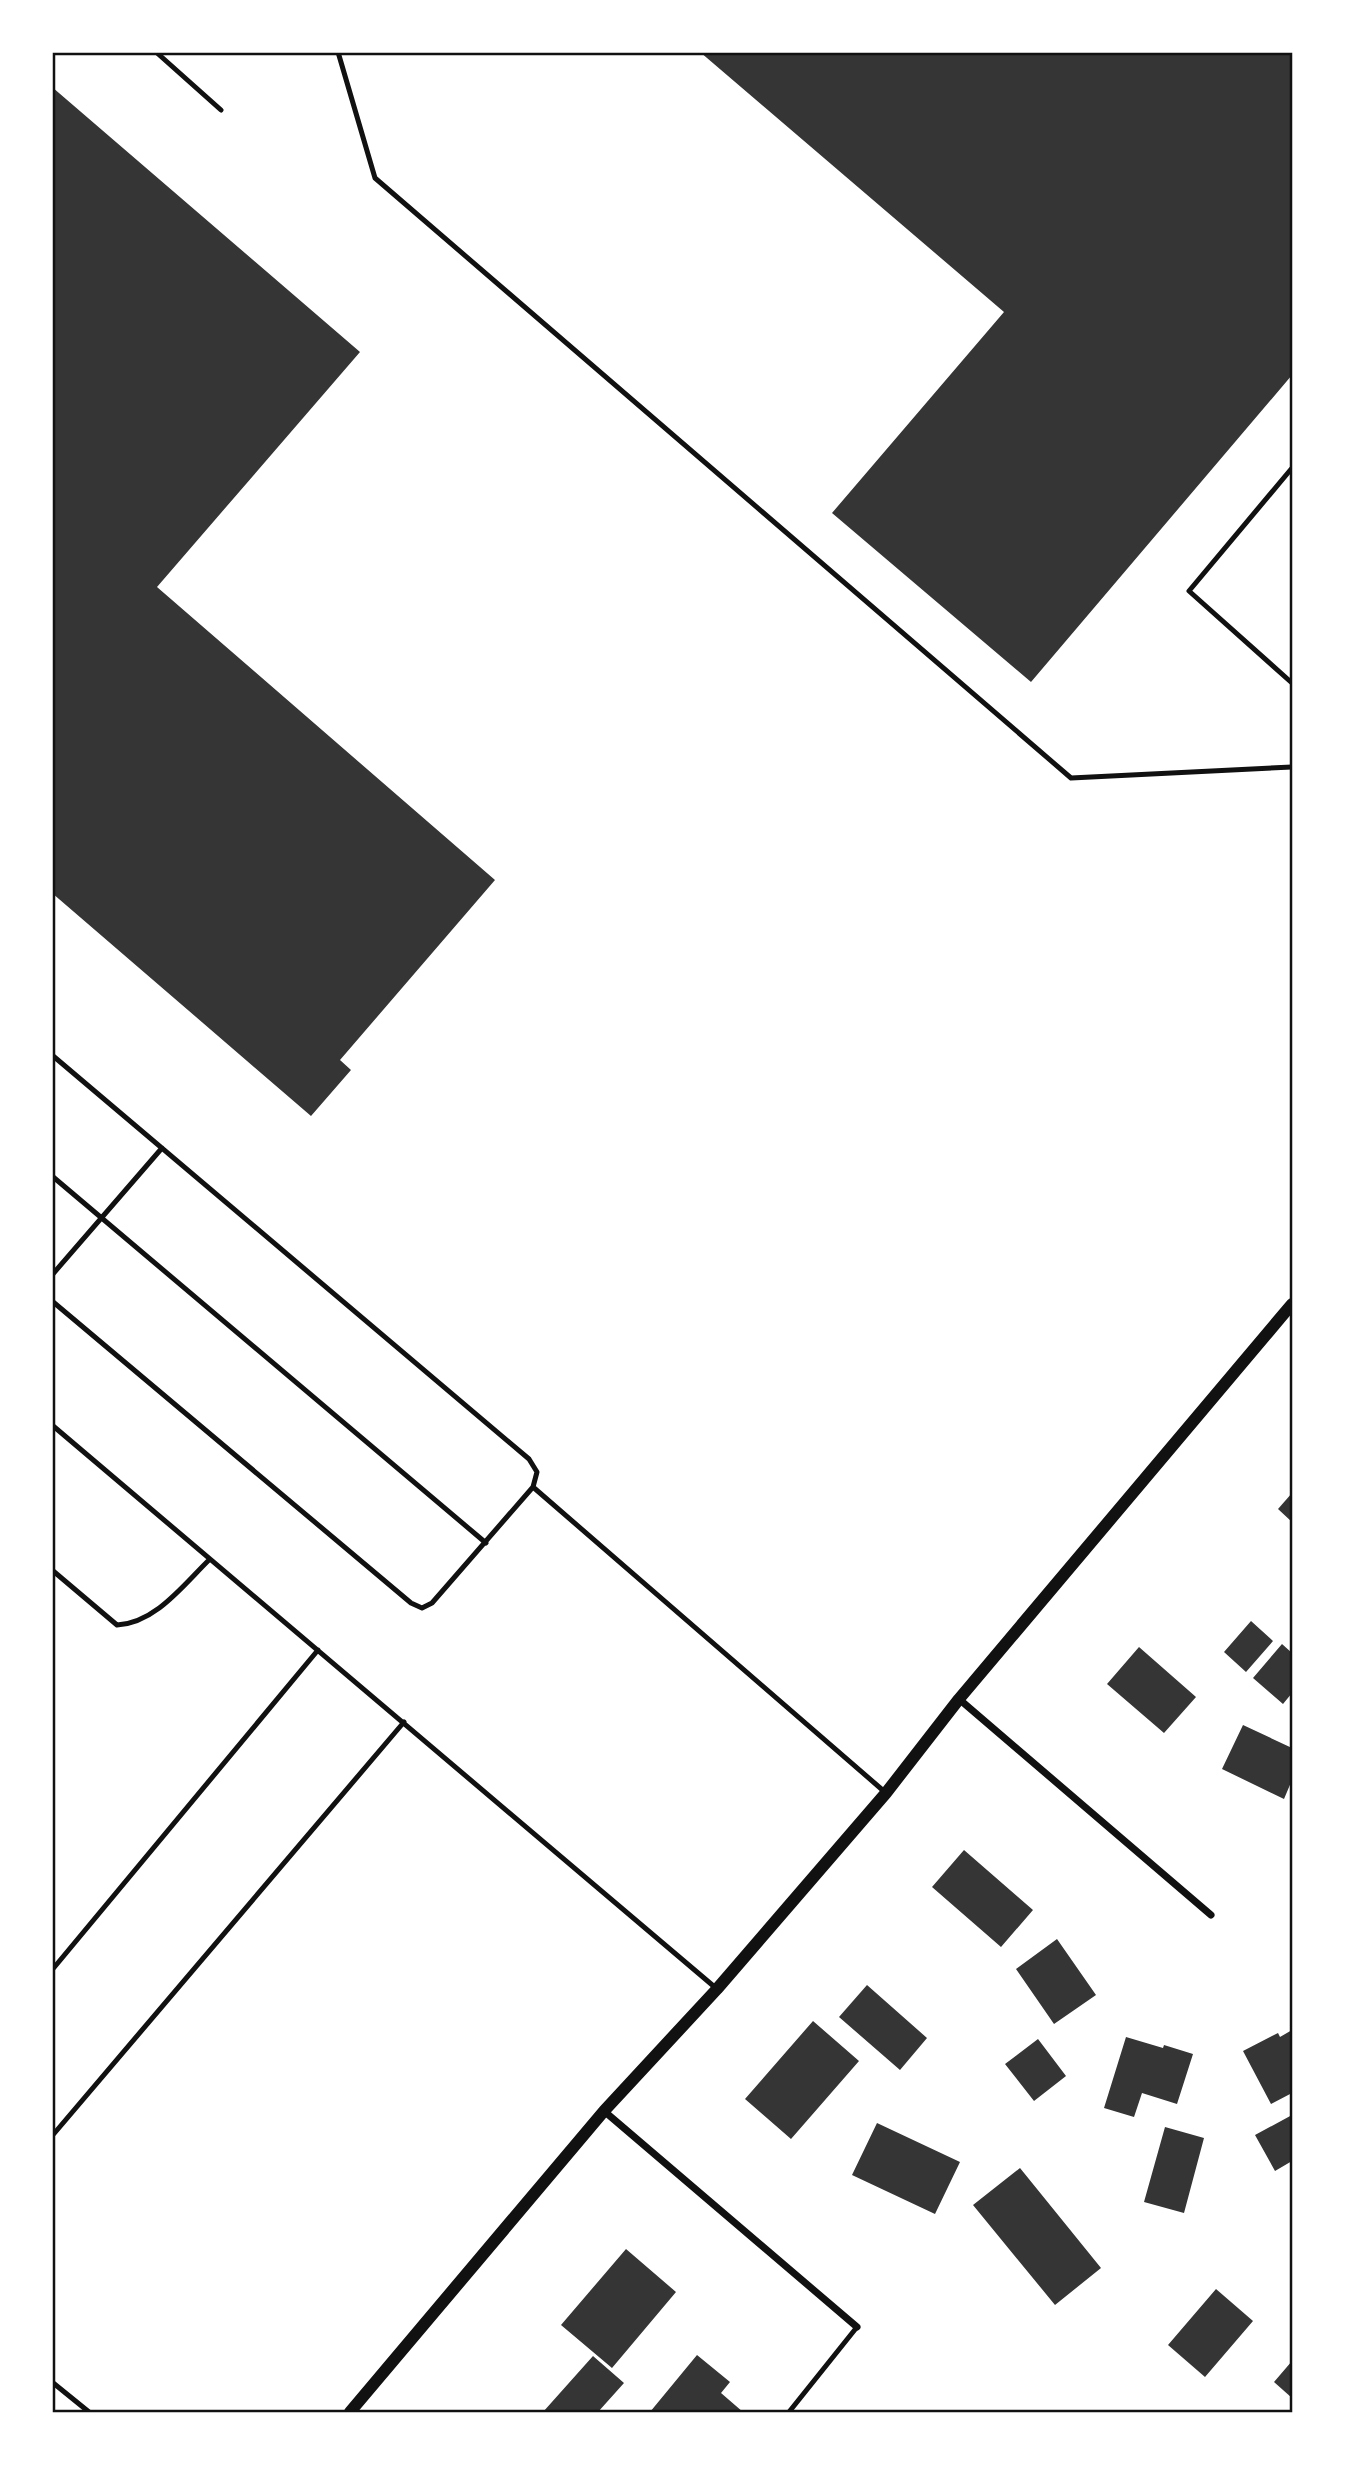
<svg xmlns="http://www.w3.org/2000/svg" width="1345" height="2465" font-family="Barlow,sans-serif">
	<rect width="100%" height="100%" fill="#fff"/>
	<!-- building -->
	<path fill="#353535" d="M700,52H1292V375L1031,682L832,513L1004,312Z
		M52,87L360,352L157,587L495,880L340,1060L351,1070L311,1116L52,893Z
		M1292,1493V1522L1278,1509Z
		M1251,1621L1273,1641L1246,1672L1224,1652Z
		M1282,1644L1292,1653V1693L1283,1704L1253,1678Z
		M1139,1647L1196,1697L1164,1733L1107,1684Z
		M1243,1725L1292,1748V1780L1284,1799L1222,1769Z
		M964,1850L1033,1910L1001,1947L932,1887Z
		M1057,1939L1096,1995L1054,2024L1016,1969Z
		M867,1985L927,2038L900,2070L839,2017Z
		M813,2021L859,2061L791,2139L745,2099Z
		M1292,2030V2093L1271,2104L1243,2051L1278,2033L1280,2037Z
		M1126,2037L1163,2048L1164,2045L1193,2054L1177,2104L1142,2093L1134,2117L1104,2108Z
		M1038,2039L1066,2076L1034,2101L1005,2064Z
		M1292,2115V2161L1275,2171L1255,2135Z
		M877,2123L960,2162L935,2214L852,2175Z
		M1165,2127L1204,2138L1184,2213L1144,2202Z
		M1020,2168L1101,2268L1055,2305L973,2205Z
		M626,2249L676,2292L612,2368L561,2325Z
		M1216,2289L1253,2321L1205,2377L1168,2345Z
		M697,2355L730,2382L721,2393L743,2412H650Z
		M593,2356L624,2383L598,2412H543Z
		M1292,2361V2398L1274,2382Z"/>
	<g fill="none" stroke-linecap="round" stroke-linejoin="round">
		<!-- service -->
		<path stroke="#111" stroke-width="5" d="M156,52L221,110
			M338,52L375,178L1071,778L1292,767
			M1292,468L1189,591L1292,683
			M52,1055L529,1459L537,1472L533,1487L432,1603L422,1608L411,1603L52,1301
			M52,1176L486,1543
			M52,1275L162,1148
			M52,1425L717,1989
			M533,1487L886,1793
			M52,1570L117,1625C156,1623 184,1584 210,1559
			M52,1970L318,1650
			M52,2136L404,1722
			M52,2382L89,2412
			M789,2412L857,2327"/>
		<!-- minor -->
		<path stroke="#111" stroke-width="7" d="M959,1699L1211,1915
			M604,2111L857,2327"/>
		<!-- tertiary -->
		<path stroke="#111" stroke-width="12" d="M350,2412L604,2111L717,1989L886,1793L959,1699L1292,1304"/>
	</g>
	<!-- border -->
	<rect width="1345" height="2465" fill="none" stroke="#ffffff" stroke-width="108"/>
	<rect x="54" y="54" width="1237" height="2357" fill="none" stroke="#111" stroke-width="2.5"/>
</svg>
